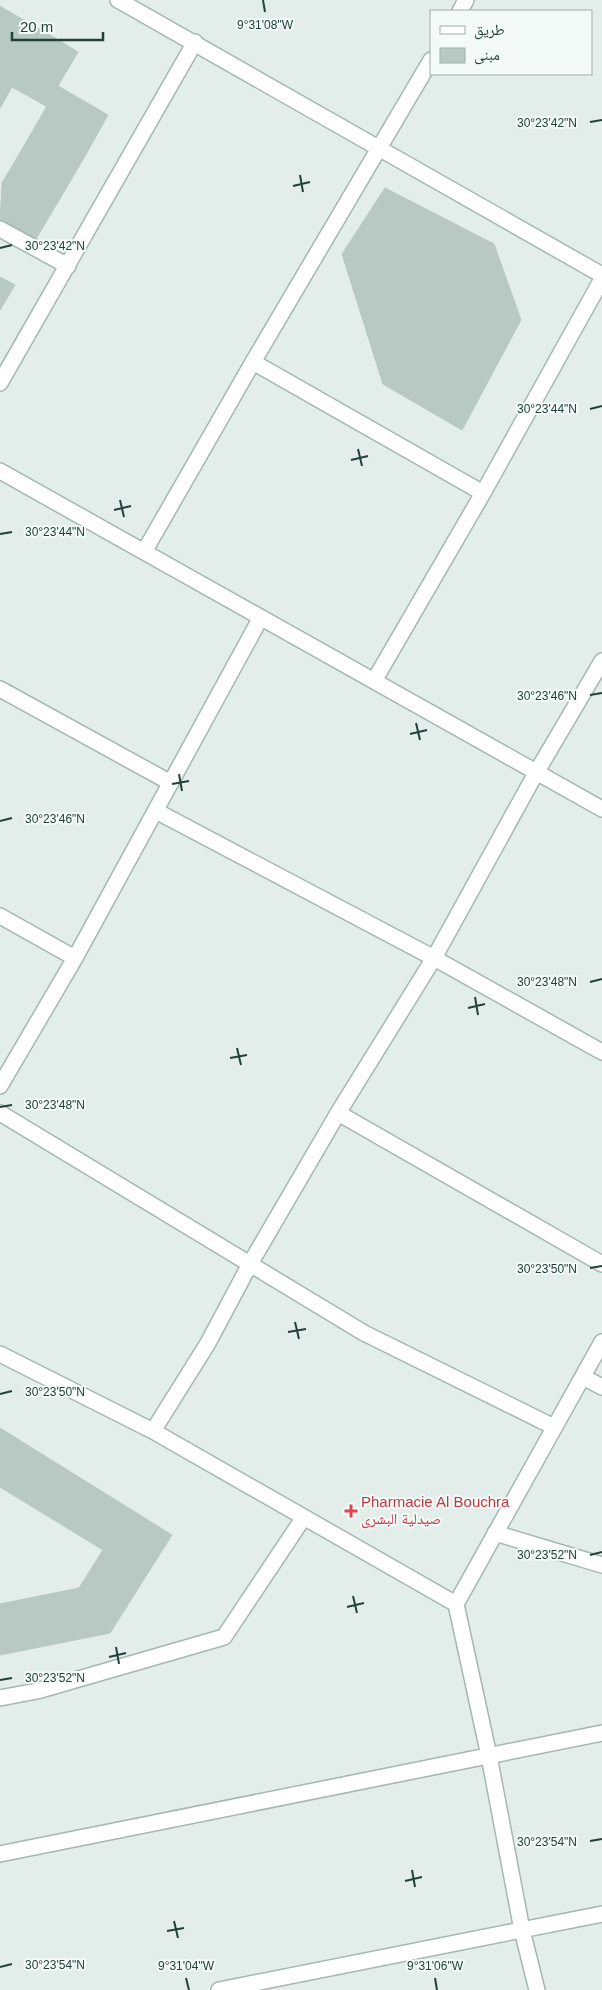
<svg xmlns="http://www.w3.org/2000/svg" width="602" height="1990" font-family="Helvetica,'Noto Naskh Arabic',sans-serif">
	<rect width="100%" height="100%" fill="#e3eeea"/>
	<!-- building -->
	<path fill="#b8c9c3" stroke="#b5c9c1" d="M0,6L8,11L0,25Z
		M8,11L45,32L12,87L0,80V25Z
		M45,32L78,52L46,106L12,87Z
		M0,80L12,87L0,108Z
		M58,86L108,115L89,149L39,120Z
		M39,120L89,149L71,180L21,151Z
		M21,151L71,180L52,212L2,183Z
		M2,183L52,212L33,244L0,225Z
		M385,188L494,244L521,320L462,430L383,384L342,254Z
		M0,277L15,285L0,310Z
		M0,1428L172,1535L110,1633L0,1655V1604L79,1588L103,1550L0,1487Z"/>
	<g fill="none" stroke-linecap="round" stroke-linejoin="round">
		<!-- service casing -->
		<g stroke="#a5b7b2" stroke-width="18">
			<path id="service" d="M495,1533L602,1565"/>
		</g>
		<!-- minor casing -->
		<g stroke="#a5b7b2" stroke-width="18">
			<path id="minor" d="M118,0L602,275
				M460,11L466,0
				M0,229L68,266
				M253,362L483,493
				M0,383L195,42
				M0,471L602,809
				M144,552L253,362L431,60
				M374,681L483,493L602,279
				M0,689L171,783
				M156,811L434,958L602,1052
				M0,916L75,958
				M0,1086L75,958L260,619
				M0,1113L364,1333L554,1427
				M338,1113L602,1264
				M0,1354L153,1431L456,1604
				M583,1377L602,1387
				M153,1431L208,1343L250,1264L338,1113L434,958L536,773L602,661
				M0,1698L37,1691L224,1637L304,1517
				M0,1854L602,1733
				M219,1990L602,1914
				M537,1990L522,1930L489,1756L456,1604L602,1342"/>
		</g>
		<!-- service -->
		<use href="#service" stroke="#fff" stroke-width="15"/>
		<!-- minor -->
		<use href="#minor" stroke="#fff" stroke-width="15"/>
	</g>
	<!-- ticks -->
	<path fill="none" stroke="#21413a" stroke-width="2" d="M263,0L265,12M590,122L602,120M300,175L303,192M293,186L310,182M0,248L12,245M590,409L602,406M358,449L362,466M351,460L368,456M120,500L124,517M114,510L131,506M0,534L12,532M590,695L602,693M416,723L420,740M410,734L427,730M179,774L182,791M172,784L189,781M0,821L12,818M590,982L602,979M475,997L478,1015M468,1008L485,1004M237,1048L241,1065M230,1058L247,1055M0,1107L12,1105M590,1268L602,1266M295,1322L299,1339M288,1332L306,1329M0,1394L12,1391M590,1555L602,1552M353,1596L357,1613M347,1607L364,1603M116,1647L119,1664M109,1657L126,1653M0,1680L12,1678M590,1841L602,1839M412,1870L415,1887M405,1881L422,1877M174,1921L178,1938M167,1931L184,1928M0,1967L12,1964M186,1978L189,1990M435,1978L437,1990"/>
	<!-- markers -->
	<path fill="#e0444e" stroke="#f4faf8" stroke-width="2" d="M348.5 1503.5h5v5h5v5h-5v5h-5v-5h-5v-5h5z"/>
	<g text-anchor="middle" stroke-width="4" stroke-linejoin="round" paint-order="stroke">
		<!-- health labels -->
		<g font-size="15" fill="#be3a42" stroke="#f4faf8" text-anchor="start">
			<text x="361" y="1507">Pharmacie Al Bouchra<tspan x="361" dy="17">صيدلية البشرى</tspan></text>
		</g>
	</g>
	<g font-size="12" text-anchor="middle" fill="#21413a" stroke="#f4faf8" stroke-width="4" stroke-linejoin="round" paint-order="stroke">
		<text x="265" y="29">9°31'08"W</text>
		<text x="547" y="127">30°23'42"N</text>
		<text x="55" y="250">30°23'42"N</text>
		<text x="547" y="413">30°23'44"N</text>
		<text x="55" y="536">30°23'44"N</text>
		<text x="547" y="700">30°23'46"N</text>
		<text x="55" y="823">30°23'46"N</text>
		<text x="547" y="986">30°23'48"N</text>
		<text x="55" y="1109">30°23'48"N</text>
		<text x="547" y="1273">30°23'50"N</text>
		<text x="55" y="1396">30°23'50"N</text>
		<text x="547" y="1559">30°23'52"N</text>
		<text x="55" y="1682">30°23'52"N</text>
		<text x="547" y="1846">30°23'54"N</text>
		<text x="55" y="1969">30°23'54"N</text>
		<text x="186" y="1970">9°31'04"W</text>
		<text x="435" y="1970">9°31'06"W</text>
	</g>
	<!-- legend -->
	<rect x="430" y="10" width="162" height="65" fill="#f4faf8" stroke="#a0b0ac"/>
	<rect x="440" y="26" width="25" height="8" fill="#ffffff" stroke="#a0b0ac"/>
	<text x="474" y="35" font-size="15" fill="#21413a">طريق</text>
	<rect x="440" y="48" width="25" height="15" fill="#b8c9c3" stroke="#a0b0ac"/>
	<text x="474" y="60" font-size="15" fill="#21413a">مبنى</text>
	<!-- scale -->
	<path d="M12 32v8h91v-8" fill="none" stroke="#21413a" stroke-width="2.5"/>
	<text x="20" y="32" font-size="15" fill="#21413a" stroke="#f4faf8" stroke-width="4" paint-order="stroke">20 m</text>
</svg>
